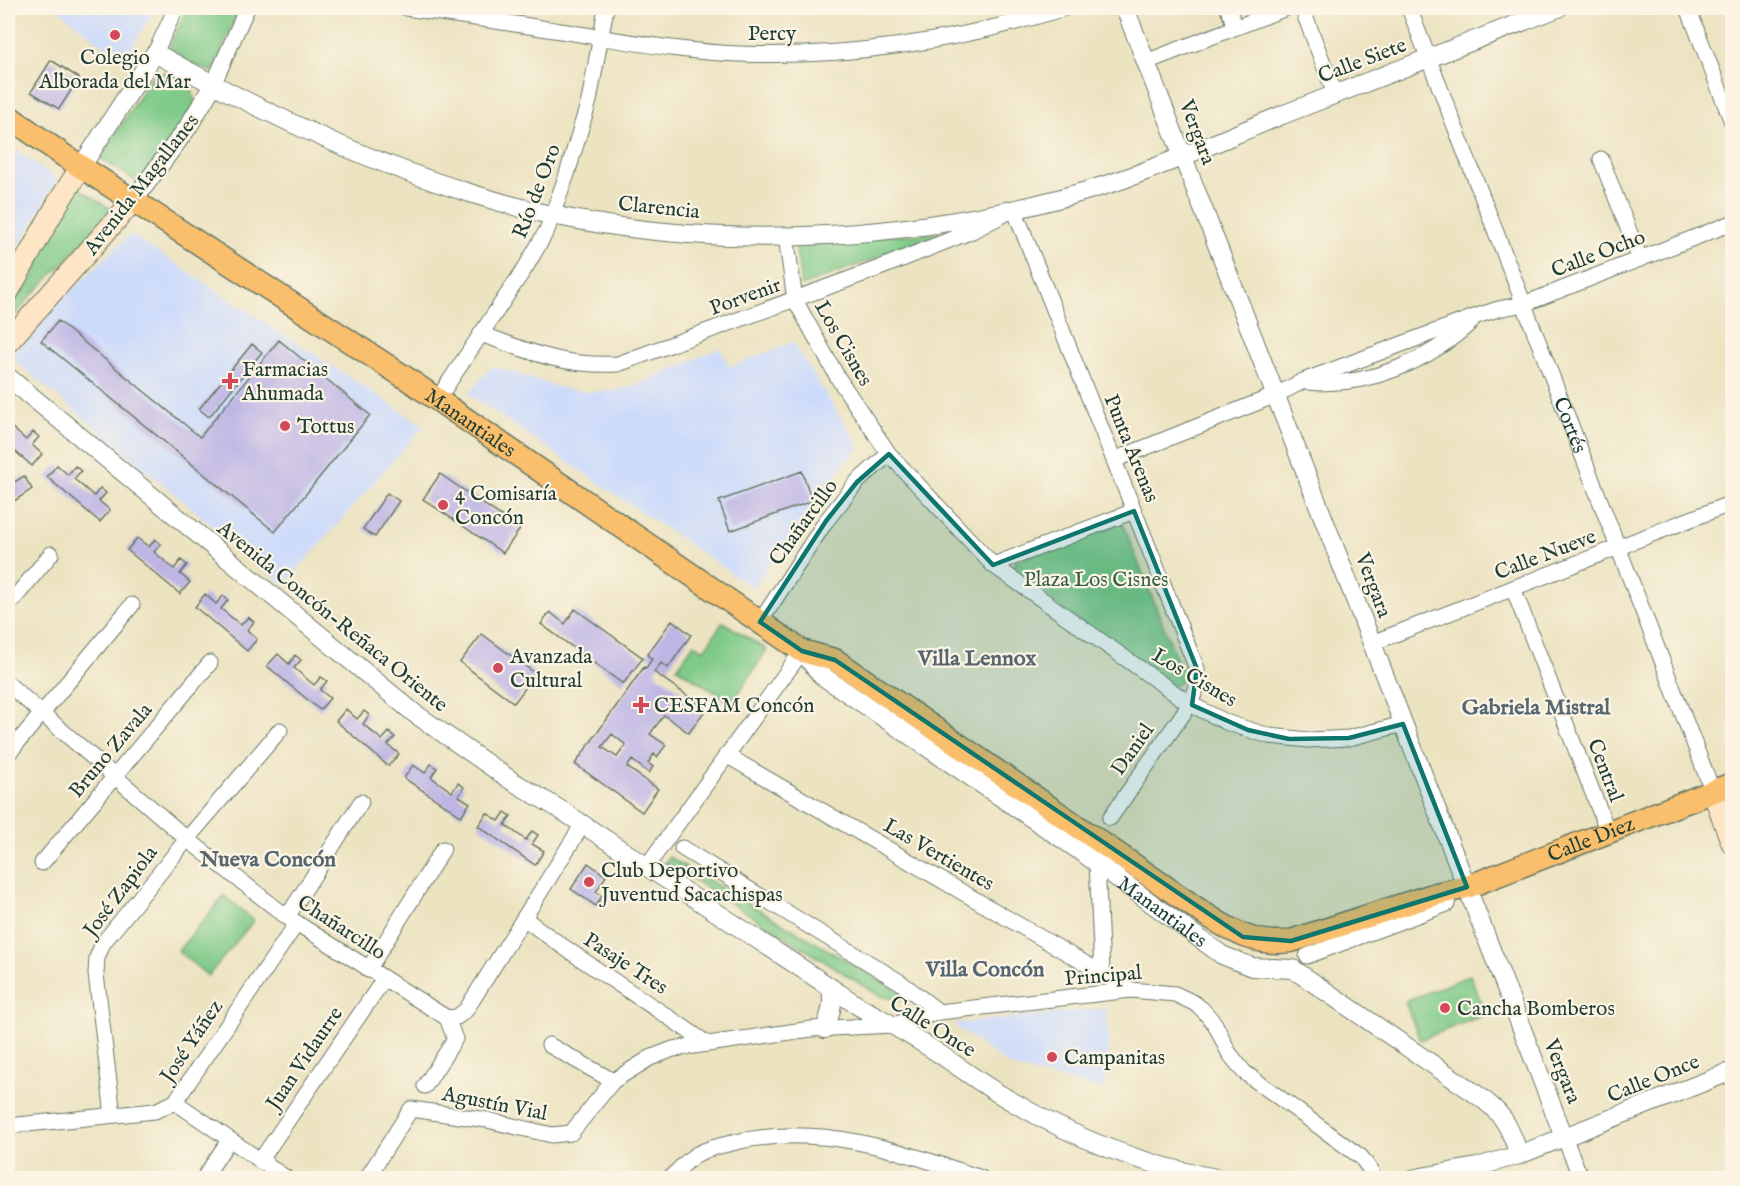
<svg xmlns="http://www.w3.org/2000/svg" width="1740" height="1186" font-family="'IM FELL English',serif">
	<rect width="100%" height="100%" fill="#fcf5e5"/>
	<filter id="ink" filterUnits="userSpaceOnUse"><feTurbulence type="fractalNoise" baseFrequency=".0167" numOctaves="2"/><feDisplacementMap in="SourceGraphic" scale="12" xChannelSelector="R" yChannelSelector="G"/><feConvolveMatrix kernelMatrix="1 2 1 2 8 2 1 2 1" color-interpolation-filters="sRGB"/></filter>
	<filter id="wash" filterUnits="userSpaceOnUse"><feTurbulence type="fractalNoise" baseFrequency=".008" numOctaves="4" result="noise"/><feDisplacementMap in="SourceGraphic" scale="24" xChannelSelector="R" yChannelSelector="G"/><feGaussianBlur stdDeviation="1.35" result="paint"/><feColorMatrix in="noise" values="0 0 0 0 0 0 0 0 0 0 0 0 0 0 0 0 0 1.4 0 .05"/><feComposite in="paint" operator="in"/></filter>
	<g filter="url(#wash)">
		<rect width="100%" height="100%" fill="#ece3c1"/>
		<!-- built -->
		<path fill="#cddbfa" d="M56,8H155L124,62Z
			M8,145L58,180L8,265Z
			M130,234L424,426L284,585L10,357L58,304Z
			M793,342L859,447L820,494L753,588L468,394L492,366L557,387L585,392L617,390L639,384L720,348L730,367Z
			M1107,1008L1109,1046L1104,1090L1011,1067L953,1024Z"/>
		<!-- green -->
		<path fill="#7fca88" stroke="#4f845e" stroke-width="1.5" d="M187,8H239L213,72L190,63L169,47Z
			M154,73H174L189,79L196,105L139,183L100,158Z
			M77,187L114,211L31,296L8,323V310L36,273L41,245Z
			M944,233L801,286L795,240Z
			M1122,522L1183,675L1179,683L1172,687L1014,575L1015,561Z
			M723,622L767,650L732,703L677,668L694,644L704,650Z
			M669,857L907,996L898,1000L880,996L665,862Z
			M224,896L254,920L208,976L178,951Z
			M1470,975L1486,1014L1420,1040L1405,1002Z"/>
		<g id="blocks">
			<!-- building -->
			<path fill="#beb5e5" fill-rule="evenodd" d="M51,60L79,78L59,109L31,92Z
				M58,321L200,437L279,340L370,415L275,532L41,341Z
				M252,344L262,352L209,417L199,409Z
				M8,424L26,440L33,432L39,437L32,445L42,454L32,466L8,445Z
				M57,465L68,475L75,466L81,471L74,479L94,496L100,488L106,493L99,501L110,510L100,522L47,477Z
				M802,471L812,501L730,531L719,501Z
				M8,474L13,483L24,476L32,489L8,505Z
				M440,474L520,529L503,553L423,499Z
				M387,493L399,501L375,537L363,529Z
				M137,538L149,547L155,539L161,544L154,552L174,569L181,560L187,565L180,574L190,582L180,594L127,550Z
				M205,594L216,604L223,596L228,600L221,609L241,625L248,617L254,622L247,630L257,639L247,651L195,607Z
				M575,609L643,658L623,684L541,624L550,612L565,624Z
				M672,620L691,635L668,668L661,663L654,672L706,709L689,733L664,715L650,734L666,745L657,757L654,754L648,763L653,767L649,773L632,760L627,767L658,789L642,812L575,764L644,667L646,668L652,659L647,655ZM612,734L626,745L617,757L602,747Z
				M482,634L536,674L514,703L460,662Z
				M278,654L289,664L295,655L301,660L294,668L314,685L321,677L327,681L320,690L330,698L320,710L267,666Z
				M346,709L357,719L364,711L369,715L363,724L382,740L389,732L395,737L388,745L399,754L388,766L336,721Z
				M431,764L437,768L431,777L452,792L458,783L464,787L459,796L470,803L461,816L404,778L413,765L425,773Z
				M505,812L511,816L505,825L526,840L532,831L538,835L532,844L544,851L535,865L478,826L487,813L499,821Z
				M588,863L606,876L596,892L602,896L596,906L571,889Z"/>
		</g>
	</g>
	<g filter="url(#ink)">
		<use href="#blocks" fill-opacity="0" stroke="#677765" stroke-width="1.5"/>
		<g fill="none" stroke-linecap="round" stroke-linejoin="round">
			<!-- minor casing -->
			<g stroke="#677765" stroke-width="17">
				<g id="minor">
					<path d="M406,8C466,17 526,25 585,35C636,43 687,52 739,54C850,58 959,41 1065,8"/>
					<path d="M1228,8L1235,27"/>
					<path d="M1302,8L1335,94"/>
					<path id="s1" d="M1409,8L1713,792"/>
					<path d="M1688,8L1732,122"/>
					<path d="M155,53L176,8"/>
					<path d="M1146,62L1286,8"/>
					<path d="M213,85L247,8"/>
					<path d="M1601,159L1640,259"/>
					<path d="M786,236L795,300L838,378L889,454L993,565L1190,704L1228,723L1269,736L1309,740L1349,738L1403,724"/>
					<path d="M481,334C530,352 565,367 618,364L882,267L972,231L1014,209L1197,669V687L1190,704L1110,818"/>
					<path d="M1309,382C1367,388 1429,361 1471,322"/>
					<path d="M437,400L527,265L547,230L567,174L589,101L606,8"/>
					<path d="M1114,460L1276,395L1303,381L1477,316L1498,309L1524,304L1732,223"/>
					<path d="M993,565L1134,511"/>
					<path d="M1513,588L1608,832"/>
					<path d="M8,606L51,554"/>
					<path d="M760,622L826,521L857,482L889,454"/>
					<path d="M1372,643L1732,503"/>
					<path d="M8,684L187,839L287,917L447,1018L457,1017L466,1010L583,824"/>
					<path d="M8,754L132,605"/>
					<path d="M726,755L1131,990"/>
					<path d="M682,848L900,982L939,1012"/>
					<path d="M42,863L210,663"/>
					<path d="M1097,863L1102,972"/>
					<path d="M647,866L802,651"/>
					<path d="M287,917L361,802"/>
					<path d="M524,918C582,963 646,1000 706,1043"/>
					<path d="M1307,956L1447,904L1449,890"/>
					<path d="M368,970L443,849"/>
					<path d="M549,1045L613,1081"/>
					<path d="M425,1086L455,1039L447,1018"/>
					<path d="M175,1102L286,1178"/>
					<path d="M113,1115L96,974L97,958L103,943L187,839L280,730"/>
					<path d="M8,1126L155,1111L175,1102L297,923"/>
					<path d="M1564,1137L1581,1178"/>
					<path d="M260,1161L384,979"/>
					<path d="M204,1178L229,1140"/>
					<path d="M367,1178L411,1109L487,1120L552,1135L571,1133L613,1081L650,1058L673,1049L811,1029L893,1025L939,1012L1131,990L1175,994L1194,1003L1202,1009L1215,1024L1229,1053L1244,1072L1361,1157L1371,1171L1370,1178"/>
					<path d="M670,1178C679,1170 687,1160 697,1154C712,1146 729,1144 745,1140C830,1125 902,1152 981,1178"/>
				</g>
			</g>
			<!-- tertiary casing -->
			<g stroke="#677765" stroke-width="20">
				<g id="tertiary">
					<path d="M1125,8L1564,1137"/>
					<path d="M81,167L155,53C257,109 361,160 473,194C499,202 525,210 552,215C734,253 932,240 1109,184C1168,165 1225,138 1282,115C1374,79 1466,43 1558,8"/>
					<path d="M133,201L188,127L213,85"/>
					<path d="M8,377L414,713L512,781L561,810L860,1007C885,1021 911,1035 935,1051C955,1064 975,1079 996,1092C1063,1133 1138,1165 1216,1178"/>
					<path id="s2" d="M802,651L821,675L1083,853L1222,955L1252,967L1293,969L1473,1092C1501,1111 1509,1123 1519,1155"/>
					<path d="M825,1029C830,1015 835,1002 830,987"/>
					<path d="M1416,1178L1477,1167L1519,1155L1732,1071"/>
				</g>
			</g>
			<!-- secondary casing -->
			<g stroke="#677765" stroke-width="23">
				<path id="secondary" d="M8,292L58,203L81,167
					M8,342L133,201
					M1713,792L1732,843"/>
			</g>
			<!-- primary casing -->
			<g stroke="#677765" stroke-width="25">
				<g id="primary">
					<path id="s3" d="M8,116L63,155L406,378L802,651L835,660L1205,914C1233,932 1256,946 1291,941L1436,894L1467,887L1732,784"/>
				</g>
			</g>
			<!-- minor -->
			<use href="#minor" stroke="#fff" stroke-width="15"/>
			<!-- tertiary -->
			<use href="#tertiary" stroke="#fff" stroke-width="18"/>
			<!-- secondary -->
			<use href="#secondary" stroke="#fde5c5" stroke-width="21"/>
			<!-- primary -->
			<use href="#primary" stroke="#f9bf6d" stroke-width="22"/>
		</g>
	</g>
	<!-- marked area -->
	<path fill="#0f766e" fill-opacity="0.2" stroke="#0f766e" stroke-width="4.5" stroke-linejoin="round" d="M889,454L993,565L1134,511L1197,669L1192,705L1248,730L1289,739L1349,738L1403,724L1467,887L1291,941L1243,937L835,660L802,651L760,622L826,521L857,482Z"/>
	<!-- markers -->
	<g fill="#d1495b" stroke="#fcf5e5" stroke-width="2">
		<circle cx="115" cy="35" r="6"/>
		<path d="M227 372h6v6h6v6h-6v6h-6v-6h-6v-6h6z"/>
		<circle cx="285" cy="426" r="6"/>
		<circle cx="443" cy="505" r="6"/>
		<circle cx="498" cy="668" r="6"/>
		<path d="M638 696h6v6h6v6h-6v6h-6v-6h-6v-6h6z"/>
		<circle cx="589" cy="882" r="6"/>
		<circle cx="1445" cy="1008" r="6"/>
		<circle cx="1052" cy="1057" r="6"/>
	</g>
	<g text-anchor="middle" stroke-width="4.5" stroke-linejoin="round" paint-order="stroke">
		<!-- street labels -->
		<g font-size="21" fill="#1f3d34" stroke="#fcf5e5">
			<text x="772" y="40">Percy</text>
			<text transform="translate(1362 60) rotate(-21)" y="7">Calle Siete</text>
			<text transform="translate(1198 132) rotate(69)" y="7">Vergara</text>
			<text transform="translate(141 184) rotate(-52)" y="7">Avenida Magallanes</text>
			<text transform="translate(536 191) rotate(-69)" y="7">Río de Oro</text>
			<text transform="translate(659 207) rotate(6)" y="7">Clarencia</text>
			<text transform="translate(1598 253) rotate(-21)" y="7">Calle Ocho</text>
			<text transform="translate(745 296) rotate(-20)" y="7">Porvenir</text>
			<text transform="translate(844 343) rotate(60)" y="7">Los Cisnes</text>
			<text dy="7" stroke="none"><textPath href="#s3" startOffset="555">Manantiales</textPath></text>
			<text dy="7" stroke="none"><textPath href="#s1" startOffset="447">Cortés</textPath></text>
			<text transform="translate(1132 448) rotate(68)" y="7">Punta Arenas</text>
			<text transform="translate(803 522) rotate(-54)" y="7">Chañarcillo</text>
			<text transform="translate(1545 554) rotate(-21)" y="7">Calle Nueve</text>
			<text transform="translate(1374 585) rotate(69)" y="7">Vergara</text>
			<text transform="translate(333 616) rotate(39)" y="7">Avenida Concón-Reñaca Oriente</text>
			<text transform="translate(1195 677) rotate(31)" y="7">Los Cisnes</text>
			<text transform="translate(1132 749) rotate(-55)" y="7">Daniel</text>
			<text transform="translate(110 750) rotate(-50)" y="7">Bruno Zavala</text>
			<text transform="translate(1606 770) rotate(69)" y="7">Central</text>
			<text dy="7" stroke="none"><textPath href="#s3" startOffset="1850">Calle Diez</textPath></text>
			<text transform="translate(939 854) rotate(30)" y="7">Las Vertientes</text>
			<text transform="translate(120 891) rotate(-53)" y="7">José Zapiola</text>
			<text dy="7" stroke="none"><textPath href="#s2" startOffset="446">Manantiales</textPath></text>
			<text transform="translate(342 927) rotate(33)" y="7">Chañarcillo</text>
			<text transform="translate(626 963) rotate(33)" y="7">Pasaje Tres</text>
			<text transform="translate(1103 975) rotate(-5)" y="7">Principal</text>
			<text transform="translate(933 1026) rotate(32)" y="7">Calle Once</text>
			<text transform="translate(191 1041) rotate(-56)" y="7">José Yáñez</text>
			<text transform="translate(304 1058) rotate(-56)" y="7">Juan Vidaurre</text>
			<text transform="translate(1563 1071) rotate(68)" y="7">Vergara</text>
			<text transform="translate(1653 1078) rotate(-22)" y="7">Calle Once</text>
			<text transform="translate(495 1103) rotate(11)" y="7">Agustín Vial</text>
		</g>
		<!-- poi labels -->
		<g font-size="21" fill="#1f3d34" stroke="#fcf5e5" text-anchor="start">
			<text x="115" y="64" text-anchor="middle">Colegio<tspan x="115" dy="24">Alborada del Mar</tspan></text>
			<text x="242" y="376">Farmacias<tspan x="242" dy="24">Ahumada</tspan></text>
			<text x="297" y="433">Tottus</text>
			<text x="455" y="500">4 Comisaría<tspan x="455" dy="24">Concón</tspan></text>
			<text x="510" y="663">Avanzada<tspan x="510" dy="24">Cultural</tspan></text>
			<text x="654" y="712">CESFAM Concón</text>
			<text x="601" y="877">Club Deportivo<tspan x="601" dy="24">Juventud Sacachispas</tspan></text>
			<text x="1457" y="1015">Cancha Bomberos</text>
			<text x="1064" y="1064">Campanitas</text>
		</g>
		<!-- park labels -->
		<g font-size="21" fill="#376049" stroke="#fcf5e5">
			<text x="1096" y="586">Plaza Los Cisnes</text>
		</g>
		<!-- neighbourhood labels -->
		<g font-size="22" font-weight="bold" fill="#576772" stroke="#fcf5e5">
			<text x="977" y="665">Villa Lennox</text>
			<text x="1536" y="714">Gabriela Mistral</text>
			<text x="268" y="866">Nueva Concón</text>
			<text x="985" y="976">Villa Concón</text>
		</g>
	</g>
	<!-- margin -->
	<rect width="1740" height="1186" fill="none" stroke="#fcf5e5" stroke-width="30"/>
</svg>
